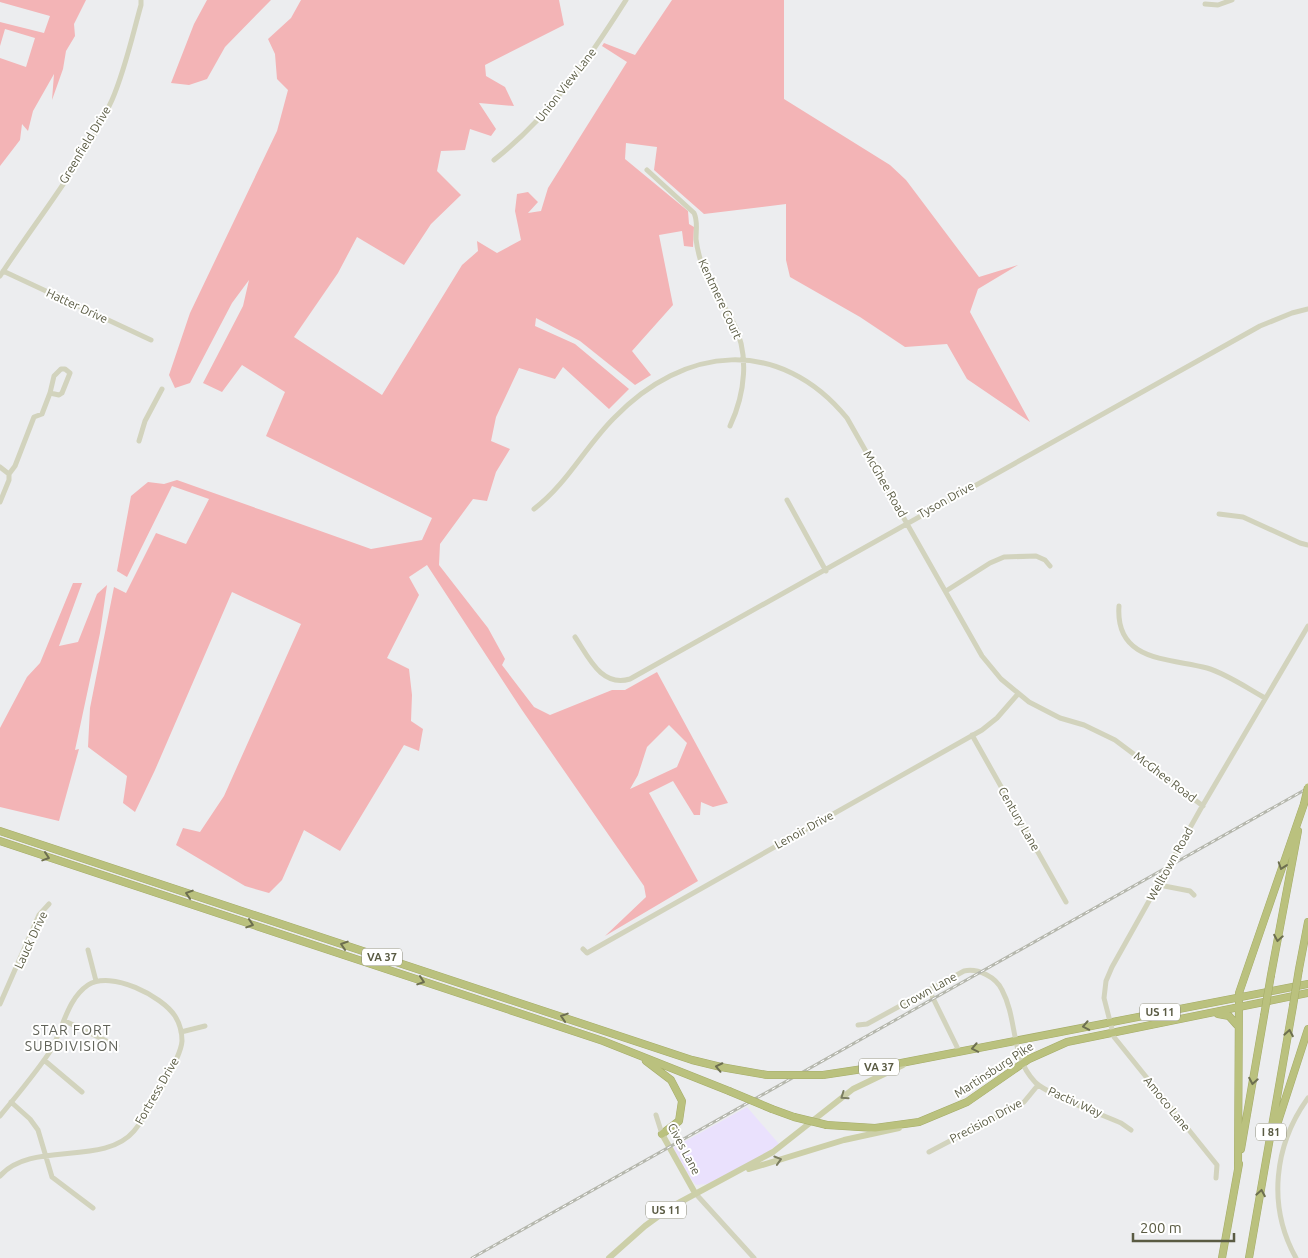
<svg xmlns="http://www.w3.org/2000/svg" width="1308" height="1258" font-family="Ubuntu,sans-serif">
	<rect width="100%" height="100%" fill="#ecedef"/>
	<!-- commercial -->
	<path fill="#eae1fd" d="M747,1107L779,1144L762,1156L707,1184L696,1185L691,1179L673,1148Z"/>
	<!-- green -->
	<path fill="#f3b4b6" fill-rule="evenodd" d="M0,0H86L74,24L75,36L66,51L63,69L52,100L54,74L33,111L28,131L22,124L20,140L0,166V58L26,67L35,38L5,29L0,46V22L44,33L50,16L0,2Z
		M207,0H271L225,47L207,79L189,85L171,83L194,24Z
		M301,0H559L564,25L485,65L486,76L505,87L514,106L479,103L496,129L491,136L470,129L465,150L441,151L437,171L461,195L431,224L404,265L357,237L338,273L294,337L382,395L462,265L478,251L477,241L497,253L521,240L515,211L517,194L528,192L538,202L528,213L541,211L548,188L627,62L602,46L604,43L635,55L672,0H784V99L890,165L906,180L979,277L1018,265L978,289L970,312L1030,422L967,379L947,344L905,347L860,317L790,277L786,260V204L704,214L654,170L657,147L626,143L625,159L688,211L689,224L694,227L693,247L684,246L682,231L659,235L673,305L632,351L651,375L635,385L580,341L536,318L535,326L575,344L629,389L609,409L563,367L555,379L519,368L496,417L491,441L510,449L496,472L487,501L473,499L440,544L439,565L488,628L505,659L502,665L534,707L550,715L612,690H625L657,672L728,803L713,807L701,802L700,815H694L673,781L649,793L698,881L605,936L646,897L644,886L522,710L427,565L409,577L419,595L387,658L409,669L412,695L411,721L423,729L419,751L404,745L340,851L304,830L282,880L269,893L245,886L176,845L183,828L200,832L224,796L301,624L232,592L155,770L135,812L123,803L127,776L88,747L90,708L114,587L126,593L156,533L186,544L209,499L172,486L127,577L117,571L131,496L148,482L164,484L177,480L371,549L422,540L432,518L266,436L285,392L242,365L222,392L203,383L243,306L249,280L232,303L190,383L175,388L169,375L190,313L277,131L288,90L277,79L275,54L268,39L291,18ZM669,725L687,743L677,767L630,789L638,775L647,747Z
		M73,583H82L59,646L78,642L97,594L107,585L100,633L75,750L79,749L59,821L0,807V728L27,677L40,663Z"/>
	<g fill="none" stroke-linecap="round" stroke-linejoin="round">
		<!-- highway casing -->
		<g stroke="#a5ac69" stroke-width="8">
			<path id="highway" d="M0,831L692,1060L721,1067L767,1075
				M0,841L603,1041L729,1091
				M1299,969L1308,922
				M1271,975L1298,831
				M1218,1014L1229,1016L1237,1025
				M646,1061L671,1080L682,1101L679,1121L662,1134
				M823,1075L896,1064L1308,984
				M772,1109L794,1117
				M827,1125L875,1128L919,1122L967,1102L1029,1059L1067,1042L1308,993
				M1274,1134L1308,1029
				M1241,1149L1264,1016
				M1238,1168L1239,993L1304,804
				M1222,1258L1239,1164
				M1249,1258L1293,1006"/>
		</g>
		<!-- minor -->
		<path stroke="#d2d3bd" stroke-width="5" d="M1205,4L1218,5L1232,0
			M494,160C550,116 588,60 626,0
			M647,170L694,213C698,221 696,229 696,239C697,248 699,256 702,265C709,286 723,302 733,322C750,354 745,394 730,426
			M3,271L151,340
			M0,276C37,219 84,162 112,100C125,70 132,37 141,5V0
			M61,369H65L70,373L62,393L59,395L50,393L54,376Z
			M139,441L145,421L162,389
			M0,467L9,474
			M787,500L826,571
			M0,502L9,480V474L15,466L34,417L42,414L50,393
			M534,509C567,484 585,447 614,418C684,345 780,336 847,418L982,656L1001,679L1029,702L1060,718L1084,725L1115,740L1203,806
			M1219,514L1243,517L1300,543L1308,545
			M946,591L990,563L1004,557L1036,556L1045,560L1050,566
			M1119,606C1115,662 1169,658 1207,668C1227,674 1247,688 1265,698
			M575,637C588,656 601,688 630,679L1260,326L1292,313L1308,309
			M972,735L1066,902
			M1159,885L1190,891L1194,895
			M583,949L587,953L982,730L997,718L1018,694
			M88,950L96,981
			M929,990L959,1051
			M0,1004L39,915L49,904
			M65,1021L117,1046
			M858,1025L867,1024L964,971C978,968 996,977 1002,990C1018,1020 1010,1056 1035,1082C1046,1094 1103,1115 1121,1123L1131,1130
			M181,1032L205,1026
			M44,1060L82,1092
			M11,1102L30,1119L38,1130L52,1177L93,1208
			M656,1115L662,1134
			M0,1116C17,1095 36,1073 51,1050C63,1029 67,999 88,985C111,970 162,996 175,1016C180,1024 182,1032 182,1041C181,1059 146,1116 134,1131C104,1167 31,1140 0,1176
			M929,1152L1024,1102L1038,1085
			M1216,1178L1217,1165L1114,1037L1104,998L1106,981L1112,967L1200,810L1308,626
			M695,1193L754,1258
			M1296,1258C1267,1206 1274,1145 1308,1098"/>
		<!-- major -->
		<path stroke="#cccfa8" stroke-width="6" d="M662,1134L695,1193
			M749,1169L844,1140L899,1128
			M609,1258L645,1226L671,1207L773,1152L853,1089L903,1065"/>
		<!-- highway -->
		<use href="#highway" stroke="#bac17e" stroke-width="7"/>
		<!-- rail casing -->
		<g stroke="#b5b7ad" stroke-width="3">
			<path id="rail" d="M472,1258L1308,788"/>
		</g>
		<!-- rail -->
		<use href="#rail" stroke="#fff" stroke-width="1" stroke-dasharray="4" stroke-linecap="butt"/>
		<!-- highway-bridge casing -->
		<g stroke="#a5ac69" stroke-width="8" stroke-linecap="butt">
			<path id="highway-bridge" d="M1304,804L1308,787
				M1293,1006L1299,969
				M1264,1016L1271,975
				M767,1075H823
				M729,1091L772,1109
				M794,1117L827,1125"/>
		</g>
		<!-- highway-bridge -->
		<use href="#highway-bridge" stroke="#bac17e" stroke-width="7"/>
	</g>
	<!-- one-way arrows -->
	<defs><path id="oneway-chevron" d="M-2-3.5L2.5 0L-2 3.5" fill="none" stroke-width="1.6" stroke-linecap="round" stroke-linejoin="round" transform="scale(1.25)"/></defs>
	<g stroke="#6d6f4f">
		<use href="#oneway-chevron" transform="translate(46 857) rotate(18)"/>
		<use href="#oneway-chevron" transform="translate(1282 866) rotate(109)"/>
		<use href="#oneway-chevron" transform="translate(189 894) rotate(-162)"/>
		<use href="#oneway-chevron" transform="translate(250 924) rotate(18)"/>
		<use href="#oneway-chevron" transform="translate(1278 938) rotate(100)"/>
		<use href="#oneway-chevron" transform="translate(344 945) rotate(-162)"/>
		<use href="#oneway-chevron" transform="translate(421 981) rotate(18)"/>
		<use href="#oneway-chevron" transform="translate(564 1017) rotate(-162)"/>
		<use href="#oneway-chevron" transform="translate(1086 1026) rotate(169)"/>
		<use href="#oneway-chevron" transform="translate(1289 1033) rotate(-80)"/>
		<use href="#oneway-chevron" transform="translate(975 1048) rotate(169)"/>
		<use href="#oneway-chevron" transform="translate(719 1067) rotate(-168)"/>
		<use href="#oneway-chevron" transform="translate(1253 1081) rotate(100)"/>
		<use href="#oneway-chevron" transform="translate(1261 1193) rotate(-80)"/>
	</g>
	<g stroke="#7c7e61">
		<use href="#oneway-chevron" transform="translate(844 1096) rotate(145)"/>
		<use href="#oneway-chevron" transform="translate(778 1160) rotate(-17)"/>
	</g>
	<g text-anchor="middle" stroke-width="4" stroke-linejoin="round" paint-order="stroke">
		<!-- shield labels -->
		<g fill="#fff" stroke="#8c8c7b" stroke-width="1">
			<rect x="362" y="948.5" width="40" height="17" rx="4"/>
			<rect x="1140" y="1003.5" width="40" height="17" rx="4"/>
			<rect x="859" y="1058.5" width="40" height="17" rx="4"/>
			<rect x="1256" y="1123.5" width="30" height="17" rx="4"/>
			<rect x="646" y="1201.5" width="40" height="17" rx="4"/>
		</g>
		<g font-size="11" font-weight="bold" fill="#5a5b43">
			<text x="382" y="961">VA 37</text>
			<text x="1160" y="1016">US 11</text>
			<text x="879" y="1071">VA 37</text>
			<text x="1271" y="1136">I 81</text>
			<text x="666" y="1214">US 11</text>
		</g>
		<!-- street labels -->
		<g font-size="12" fill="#5a5b43" stroke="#fff">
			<text transform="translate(566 85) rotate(-52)" y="4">Union View Lane</text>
			<text transform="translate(85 145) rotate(-59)" y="4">Greenfield Drive</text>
			<text transform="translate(720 299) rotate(65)" y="4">Kentmere Court</text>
			<text transform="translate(77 306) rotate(25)" y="4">Hatter Drive</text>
			<text transform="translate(885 484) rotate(60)" y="4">McGhee Road</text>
			<text transform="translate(946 500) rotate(-29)" y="4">Tyson Drive</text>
			<text transform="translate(1165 777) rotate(37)" y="4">McGhee Road</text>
			<text transform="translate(1019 819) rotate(60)" y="4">Century Lane</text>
			<text transform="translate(804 830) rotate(-29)" y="4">Lenoir Drive</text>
			<text transform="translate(1170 864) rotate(-61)" y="4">Welltown Road</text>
			<text transform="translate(31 940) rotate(-65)" y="4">Lauck Drive</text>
			<text transform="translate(928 991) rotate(-29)" y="4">Crown Lane</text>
			<text transform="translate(994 1070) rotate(-33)" y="4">Martinsburg Pike</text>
			<text transform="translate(157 1091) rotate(-60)" y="4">Fortress Drive</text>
			<text transform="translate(1075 1102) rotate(24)" y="4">Pactiv Way</text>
			<text transform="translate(1167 1104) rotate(51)" y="4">Amoco Lane</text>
			<text transform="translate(986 1121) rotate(-28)" y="4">Precision Drive</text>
			<text transform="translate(684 1149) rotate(62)" y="4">Cives Lane</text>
		</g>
		<!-- neighbourhood labels -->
		<g font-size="14" letter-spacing="1" fill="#606258" stroke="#fff">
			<text x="72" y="1035">STAR FORT<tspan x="72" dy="16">SUBDIVISION</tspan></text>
		</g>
	</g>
	<!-- scale -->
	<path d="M1133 1233v8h101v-8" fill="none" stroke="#5a5b43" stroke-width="2.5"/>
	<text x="1140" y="1233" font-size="15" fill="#5a5b43" stroke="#ffffff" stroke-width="4" paint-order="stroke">200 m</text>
</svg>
